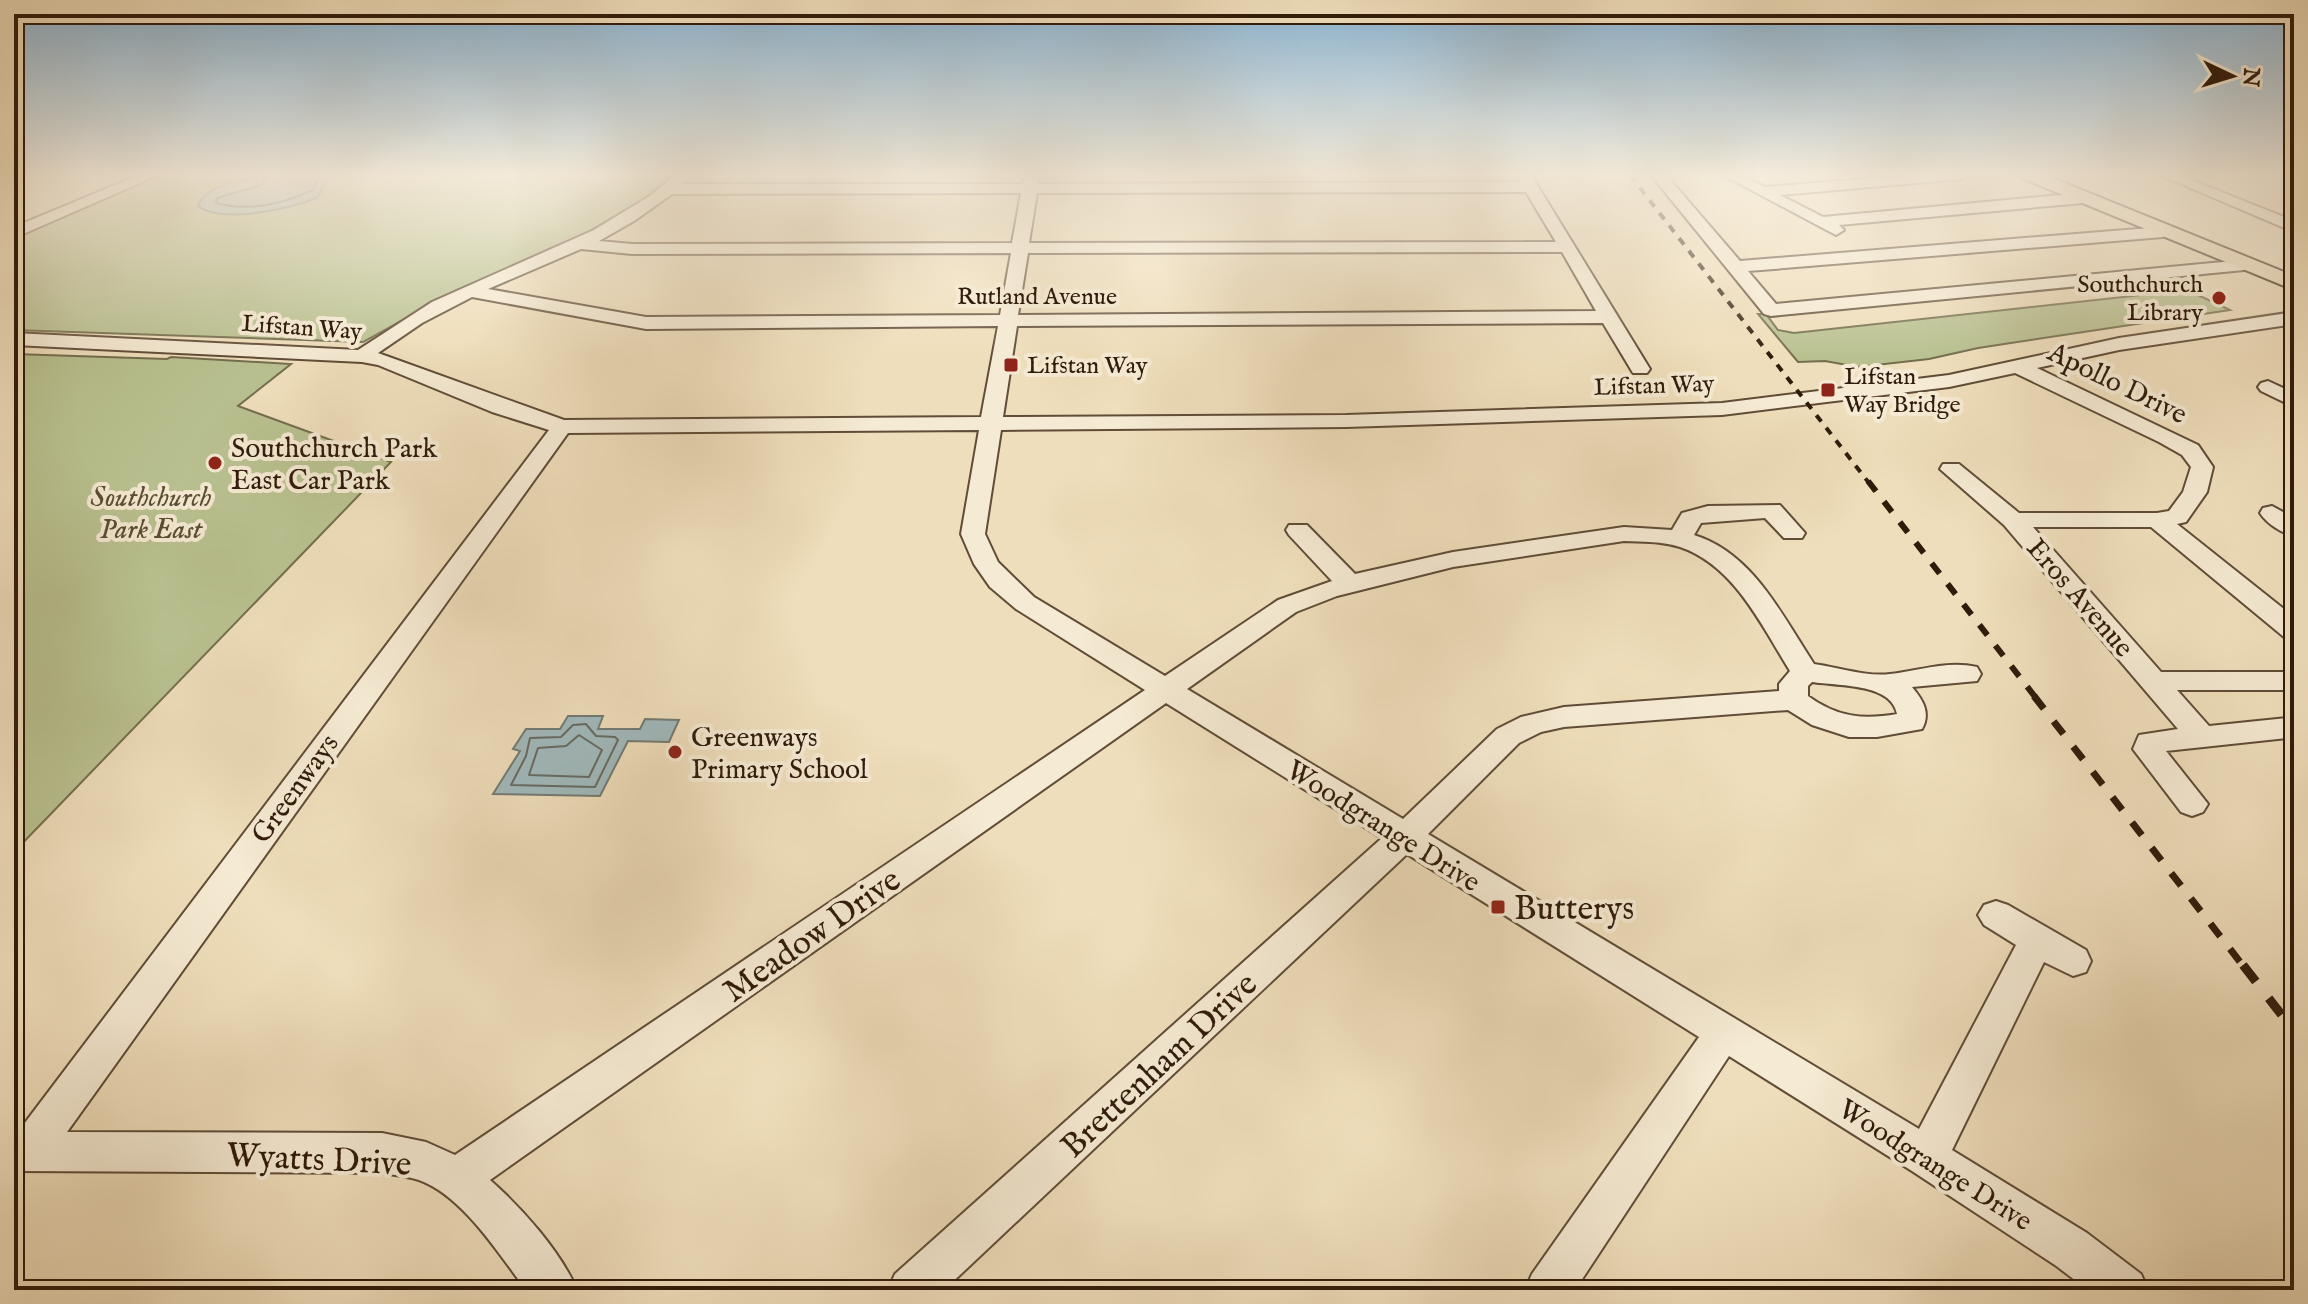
<svg xmlns="http://www.w3.org/2000/svg" width="2308" height="1304" font-family="'IM FELL English',serif">
	<rect width="100%" height="100%" fill="#efdebb"/>
	<filter id="stains"><feTurbulence type="fractalNoise" baseFrequency=".0025" numOctaves="4"/><feColorMatrix values="0 0 0 0 .2 0 0 0 0 .09 0 0 0 0 .02 0 0 0 .5 -.17"/></filter>
	<radialGradient id="worn" r=".72"><stop offset=".6" stop-color="#630" stop-opacity="0"/><stop offset="1" stop-color="#630" stop-opacity=".3"/></radialGradient>
	<!-- green -->
	<path fill="#b9c190" stroke="#746e4e" stroke-width="2" d="M161,175H671L644,199L569,243L455,291L363,342L14,330V238Z
		M2187,290L2230,310L1978,348L1929,359L1858,367L1825,361L1798,362L1758,314H1766L1778,330L1794,333Z
		M14,354L167,359L171,357L291,364L238,406L391,462L14,852Z"/>
	<!-- water -->
	<path fill="#a0b9bc" stroke="#737a75" stroke-width="2" d="M277,175H328L318,197C293,209 221,224 198,206C208,180 254,179 277,175Z
		M568,716H603L598,729H640L645,719L679,720L669,742L628,741L600,796L493,794L520,751L513,749L526,729H560Z"/>
	<g fill="none" stroke-linecap="round" stroke-linejoin="round">
		<!-- shore -->
		<path stroke="#686a64" stroke-width="2" d="M266,175L262,185L217,198L216,203C249,212 283,204 313,190L319,175
			M586,724L596,736L615,737L618,740L595,787L511,785L526,756L530,738L561,737L573,725Z
			M579,735L602,750L589,777L529,775L538,748L566,746Z"/>
		<!-- minor casing -->
		<g stroke="#604c37" stroke-width="4">
			<path id="minor" d="M139,175H158L14,238V227Z
				M676,175H686L688,178L682,184H1023L1025,175H1039L1038,184L1521,182L1517,175H1531L1650,369L1647,373H1633L1603,323L1017,326L1003,417L1346,415L1722,403L1949,375L2119,338L2294,312V324L2119,350L2037,368L2198,445L2213,467L2207,492L2186,522L2177,524L2294,617V639L2284,637L2151,527H2033L2161,672H2294V690H2177L2209,726L2287,718L2294,720V736L2287,738L2166,751L2208,804L2203,812L2192,816L2181,812L2133,749L2139,735L2178,729L2004,525L1940,469L1943,464H1959L2019,513H2157L2169,511L2183,492L2191,467L2182,455L2159,442L2015,373L1949,387L1722,415L1346,427L1001,430L985,534L998,562L1034,597L1165,676L1278,600L1332,581L1289,535L1286,530L1289,525H1307L1355,574L1453,552L1624,527L1672,530L1682,513L1708,506L1780,505L1805,533L1802,538H1784L1765,518L1701,523L1694,535C1753,553 1783,617 1814,664C1837,667 1866,677 1890,674C1919,671 1947,660 1977,667L1981,674L1977,681L1912,687C1923,700 1931,713 1922,729L1877,737H1849L1812,725L1788,710L1564,727L1541,732L1519,743L1428,834L1919,1129L2016,945L1984,925L1978,915L1984,905L1996,901L2008,905L2086,950L2091,961L2086,972L2073,976L2044,962L1952,1150L2087,1233L2141,1274L2148,1290H2088L2055,1265L1912,1171L1729,1056L1575,1290H1525L1532,1274L1699,1037L1407,854L944,1290H888L895,1274L1382,838L1166,703L490,1180C521,1207 561,1252 577,1290H526C499,1254 462,1195 419,1180C407,1176 394,1175 382,1173L14,1171V1133L18,1132L549,430L492,412L378,365L362,362L14,345V333L358,350L432,302L594,230L650,196ZM1526,192L1556,242L1029,243L1037,193ZM1021,193L1012,243L632,244L599,241L634,221L672,194ZM581,249L632,254L1011,253L1000,315L646,317L488,289ZM1562,252L1596,311L1018,315L1028,253ZM472,297L646,329L998,326L981,417L564,420L378,353L422,323ZM979,430L961,534L974,564L990,587L1016,609L1145,690L455,1155L426,1142L382,1133L67,1132L568,433ZM1624,541C1643,542 1662,541 1680,547C1734,565 1762,626 1790,671L1779,684V691L1564,707L1521,717L1497,729L1403,819L1187,689L1296,612L1337,596L1453,567ZM1812,682C1837,686 1892,683 1897,714C1862,720 1837,717 1808,696V686Z
				M1651,175H1666L1740,261L2163,227L2171,232L2163,237L1748,271L1776,304L2244,260L2253,265L2244,270L1771,316L1764,314Z
				M1723,175H1741L1765,187L1913,175H1969L1962,179L1780,195L1823,217L2083,193L2091,198L2083,203L1839,225L1844,230L1836,235Z
				M2160,175H2179L2294,221V232Z
				M2268,381L2294,393V407L2261,391L2258,387L2261,383Z
				M2272,506L2294,518V536C2282,533 2267,524 2260,513L2263,508Z"/>
		</g>
		<!-- major casing -->
		<g stroke="#301b0b" stroke-width="4">
			<path id="major" d="M2021,175H2045L2294,276V290L2024,179Z"/>
		</g>
		<!-- minor -->
		<use href="#minor" fill="#f5ead3" fill-rule="evenodd"/>
		<!-- major -->
		<use href="#major" fill="#efdebb" fill-rule="evenodd"/>
		<!-- rail-far3 -->
		<path stroke="#301b0b" stroke-width="4" stroke-dasharray="8 8" stroke-linecap="butt" d="M1630,175L1869,483"/>
		<!-- rail-far2 -->
		<path stroke="#301b0b" stroke-width="6" stroke-dasharray="13 13" stroke-linecap="butt" d="M1868,481L2036,698"/>
		<!-- rail-far1 -->
		<path stroke="#301b0b" stroke-width="7" stroke-dasharray="16 16" stroke-linecap="butt" d="M2034,696L2244,967"/>
		<!-- rail -->
		<path stroke="#301b0b" stroke-width="9" stroke-dasharray="21 21" stroke-linecap="butt" d="M2243,965L2294,1031"/>
	</g>
	<!-- sky -->
	<linearGradient id="sky" x2="0" y2="1"><stop stop-color="#8bb6d6"/><stop offset="0.49" stop-color="#f8f0e0"/><stop offset="1" stop-color="#f8f0e0" stop-opacity="0"/></linearGradient>
	<rect width="2308" height="357" fill="url(#sky)"/>
	<!-- markers -->
	<g fill="#8f2418" stroke="#f5ead3" stroke-width="3">
		<circle cx="2219" cy="298" r="8"/>
		<rect x="1003" y="357" width="16" height="16" rx="4"/>
		<rect x="1820" y="382" width="16" height="16" rx="4"/>
		<circle cx="215" cy="463" r="8"/>
		<circle cx="675" cy="752" r="8"/>
		<rect x="1490" y="899" width="16" height="16" rx="4"/>
	</g>
	<g text-anchor="middle" stroke-width="8" stroke-linejoin="round" paint-order="stroke">
		<!-- far-poi labels -->
		<g font-size="24" fill="#301b0b" stroke="#f5ead3" text-anchor="start">
			<text x="2203" y="292" text-anchor="end">Southchurch<tspan x="2203" dy="28">Library</tspan></text>
			<text x="1027" y="373">Lifstan Way</text>
			<text x="1844" y="384">Lifstan<tspan x="1844" dy="28">Way Bridge</tspan></text>
		</g>
		<!-- far-street labels -->
		<g font-size="24" fill="#301b0b" stroke="#f5ead3">
			<text x="1037" y="304">Rutland Avenue</text>
			<text transform="translate(302 327) rotate(4)" y="8">Lifstan Way</text>
			<text transform="translate(1654 385) rotate(-2)" y="8">Lifstan Way</text>
		</g>
		<!-- street labels -->
		<g font-size="28" fill="#301b0b" stroke="#f5ead3">
			<text transform="translate(2118 382) rotate(26)" y="10">Apollo Drive</text>
			<text transform="translate(2081 597) rotate(49)" y="10">Eros Avenue</text>
			<text transform="translate(294 788) rotate(-54)" y="10">Greenways</text>
			<text transform="translate(1384 825) rotate(32)" y="10">Woodgrange Drive</text>
			<text transform="translate(1936 1164) rotate(32)" y="10">Woodgrange Drive</text>
		</g>
		<!-- poi labels -->
		<g font-size="28" fill="#301b0b" stroke="#f5ead3" text-anchor="start">
			<text x="231" y="457">Southchurch Park<tspan x="231" dy="32">East Car Park</tspan></text>
			<text x="691" y="746">Greenways<tspan x="691" dy="32">Primary School</tspan></text>
		</g>
		<!-- park labels -->
		<g font-size="28" font-style="italic" fill="#594d33" stroke="#f5ead3">
			<text x="151" y="506">Southchurch<tspan x="151" dy="32">Park East</tspan></text>
		</g>
		<!-- near-poi labels -->
		<g font-size="34" fill="#301b0b" stroke="#f5ead3" text-anchor="start">
			<text x="1514" y="919">Butterys</text>
		</g>
		<!-- near-street labels -->
		<g font-size="34" fill="#301b0b" stroke="#f5ead3">
			<text transform="translate(811 934) rotate(-35)" y="12">Meadow Drive</text>
			<text transform="translate(1158 1064) rotate(-43)" y="12">Brettenham Drive</text>
			<text transform="translate(319 1158) rotate(3)" y="12">Wyatts Drive</text>
		</g>
	</g>
	<!-- margin -->
	<rect width="2308" height="1304" fill="none" stroke="#efdebb" stroke-width="48"/>
	<rect x="16" y="16" width="2276" height="1272" fill="none" stroke="#301b0b" stroke-width="4"/>
	<rect x="24" y="24" width="2260" height="1256" fill="none" stroke="#301b0b" stroke-width="2"/>
	<!-- north arrow -->
	<g transform="translate(2232 76) rotate(94)" stroke="#f5ead3" stroke-width="6" paint-order="stroke">
	<path d="M0-6L14 30L0 20L-14 30Z" fill="#301b0b"/>
	<text y="-12" font-size="22" font-weight="bold" text-anchor="middle" fill="#301b0b">N</text>
	</g>
	<rect width="100%" height="100%" filter="url(#stains)"/>
	<rect width="100%" height="100%" fill="url(#worn)"/>
</svg>
